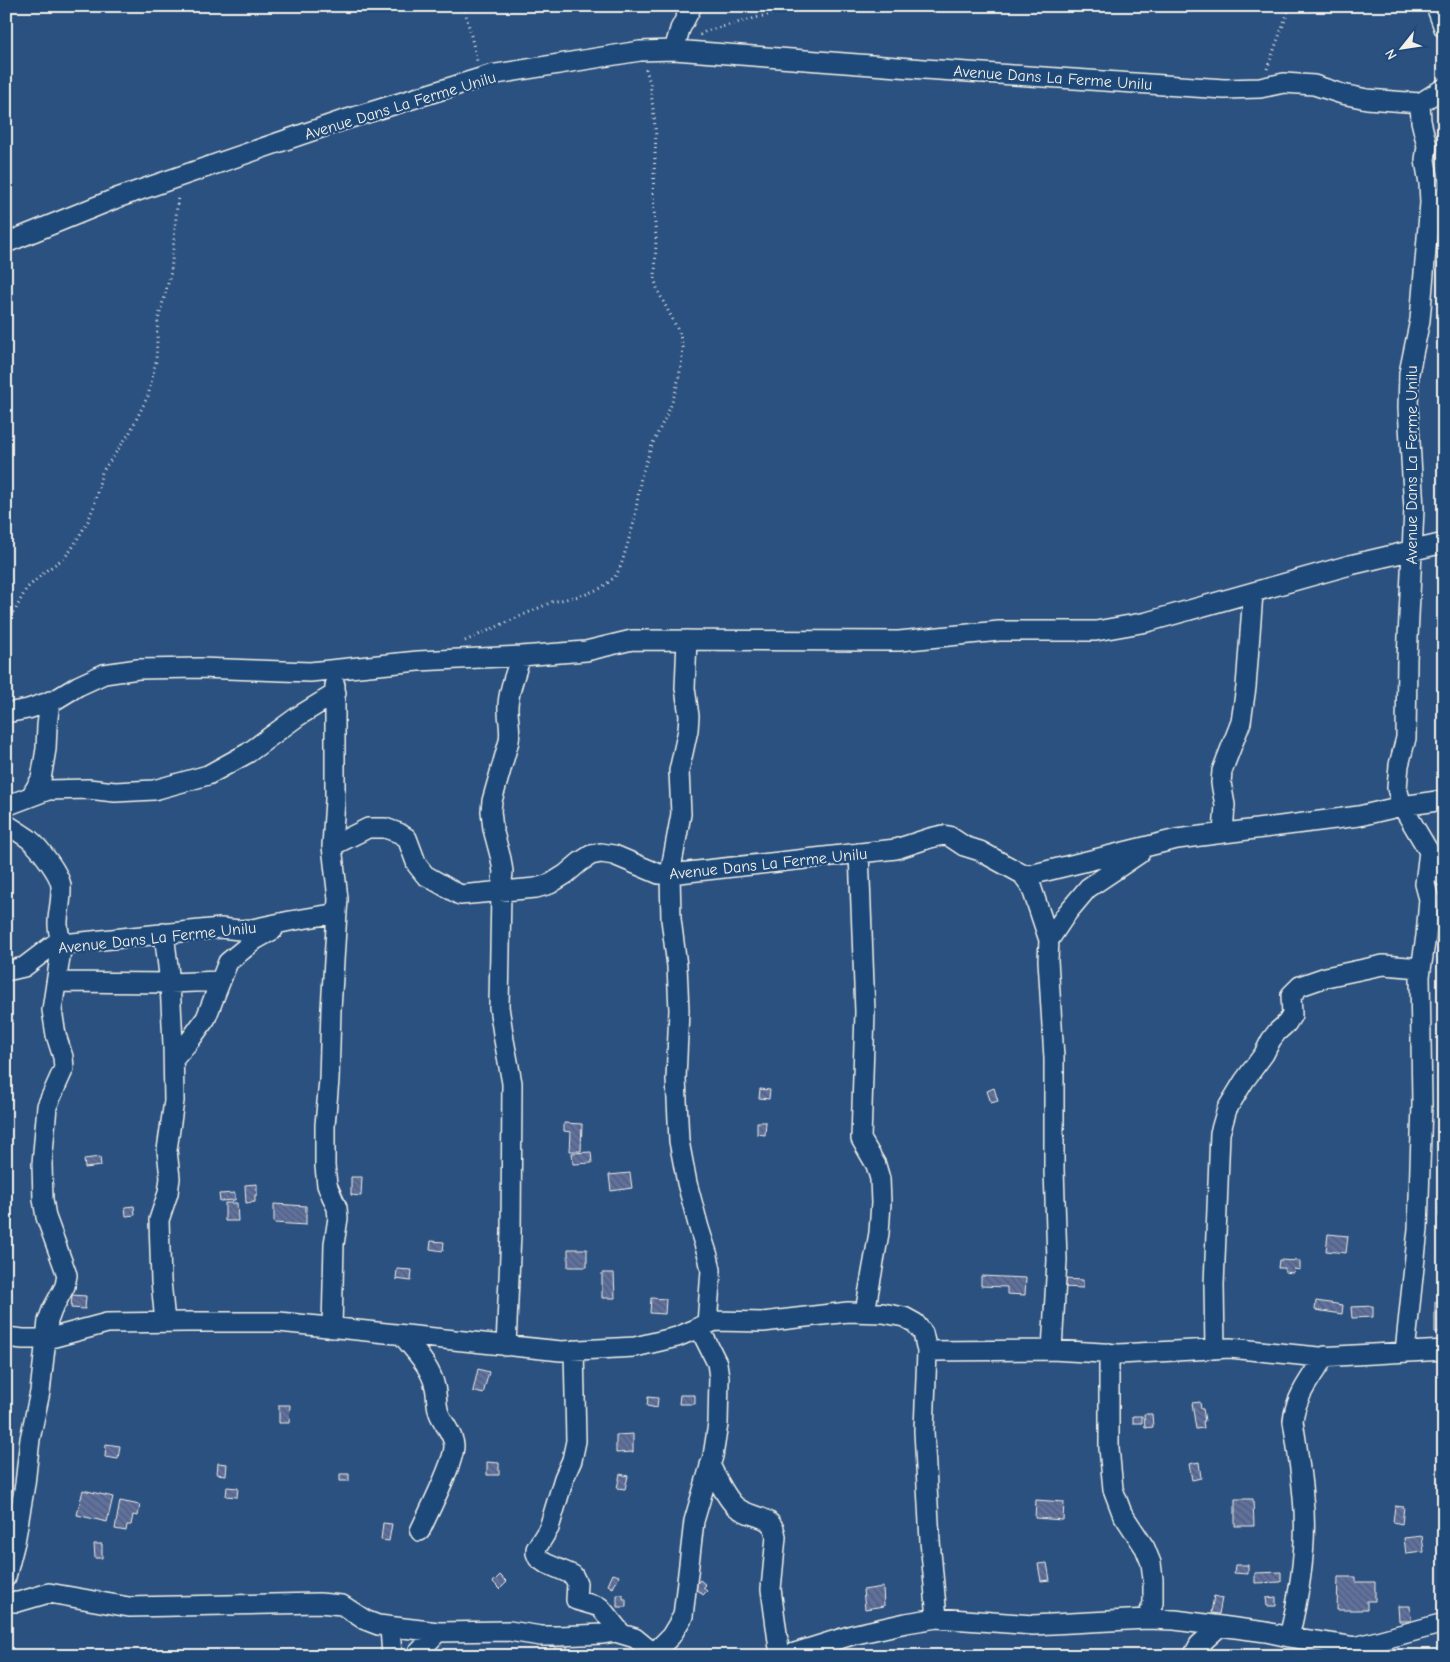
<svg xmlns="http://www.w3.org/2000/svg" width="1450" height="1662" font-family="'Comic Neue',sans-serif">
	<defs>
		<pattern id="building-back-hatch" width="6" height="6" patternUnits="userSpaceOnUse" patternTransform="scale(1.25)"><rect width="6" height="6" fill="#5f719f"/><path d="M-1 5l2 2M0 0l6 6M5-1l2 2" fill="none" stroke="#545c72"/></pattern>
	</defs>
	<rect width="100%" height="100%" fill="#2b5181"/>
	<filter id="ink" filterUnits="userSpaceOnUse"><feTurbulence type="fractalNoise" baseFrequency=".02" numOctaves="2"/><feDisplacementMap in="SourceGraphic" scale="10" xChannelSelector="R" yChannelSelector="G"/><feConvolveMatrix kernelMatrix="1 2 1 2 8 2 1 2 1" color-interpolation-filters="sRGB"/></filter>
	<g filter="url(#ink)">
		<!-- building -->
		<path fill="url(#building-back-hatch)" stroke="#f4f1e8" d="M994,1088L998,1101L991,1103L987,1091Z
			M760,1089L770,1090L769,1099L759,1098Z
			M757,1122H766L765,1135L757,1134Z
			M564,1123L582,1124L581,1151H570L571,1132L564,1131Z
			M591,1152L592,1163L573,1164L572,1153Z
			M100,1157L101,1166L85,1168L84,1159Z
			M630,1173L632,1188L611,1191L609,1175Z
			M351,1177H362L361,1196L351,1195Z
			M257,1184V1195H255V1202L246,1203L245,1185Z
			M235,1193V1200L220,1201L219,1194Z
			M1439,1202H1444V1217H1439Z
			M225,1203H237L238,1221H225Z
			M274,1204L306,1206V1225L274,1223Z
			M134,1206L135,1215L126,1216L125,1207Z
			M1328,1234L1348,1236L1346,1253L1326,1251Z
			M431,1241L444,1242L443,1251L430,1249Z
			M568,1249H587V1267H568Z
			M1279,1260L1300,1261V1270L1294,1269L1293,1273L1285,1272V1268H1278Z
			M397,1269L412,1270L411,1281L396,1279Z
			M602,1273H614L615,1298H602Z
			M981,1276L1026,1278L1025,1295L1007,1294V1287L981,1286Z
			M1062,1279L1083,1280V1288L1061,1287Z
			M72,1295L86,1296L85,1309L71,1308Z
			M651,1298L666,1299L665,1314L650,1313Z
			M1316,1301L1343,1305L1342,1314L1315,1310Z
			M1435,1302H1444V1332H1435Z
			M1373,1306V1317L1352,1318L1351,1307Z
			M478,1369L489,1372L483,1394L473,1391Z
			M680,1395H695V1404H679Z
			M648,1397L658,1398L657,1408L647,1406Z
			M1200,1402L1201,1409H1203L1205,1421H1203L1204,1428L1196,1429L1192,1403Z
			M279,1405H290L289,1423H279Z
			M1144,1414H1152L1153,1427L1145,1428Z
			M1133,1416H1142V1423H1133Z
			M633,1434V1452L616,1453V1435Z
			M106,1444L120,1446L118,1459L105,1457Z
			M487,1462L499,1463V1475H487Z
			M1199,1462L1201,1478L1192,1480L1189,1464Z
			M218,1463L227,1464L226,1475L217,1474Z
			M340,1474H349V1481H340Z
			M620,1474L628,1476L625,1489L617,1488Z
			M227,1487L238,1488L237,1497L226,1496Z
			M83,1490L113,1497L107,1522L77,1515Z
			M1235,1499H1253L1254,1526H1235Z
			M1036,1500L1064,1502L1063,1520L1035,1518Z
			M120,1501L140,1505L138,1516L133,1515L131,1525H127L126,1531L115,1529Z
			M1395,1506L1404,1507L1402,1524L1393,1522Z
			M383,1523L392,1524L389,1541L381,1540Z
			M1422,1536L1424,1552L1406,1554L1404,1538Z
			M94,1544H102V1558H95Z
			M1047,1563L1050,1580L1041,1581L1038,1564Z
			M1235,1565H1248V1574L1234,1573Z
			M1281,1572V1582L1255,1583V1573Z
			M613,1574L619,1576L613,1588L608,1585Z
			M500,1575L507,1582L500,1589L493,1582Z
			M1338,1577H1356V1582H1375V1601H1367V1610H1337Z
			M700,1580L706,1585L703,1588L707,1591L703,1595L694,1587Z
			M883,1587L884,1606L865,1609L863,1590Z
			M617,1595H623V1599H626V1607H617Z
			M1214,1596L1222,1598L1219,1614L1211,1613Z
			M1276,1597V1606H1267L1266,1598Z
			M1398,1606H1410L1411,1621H1399Z
			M556,1642L568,1645L565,1656H553Z"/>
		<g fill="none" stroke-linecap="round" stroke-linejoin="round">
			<!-- minor casing -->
			<g stroke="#f4f1e8" stroke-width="22">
				<path id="minor" d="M1436,6L1444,28
					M674,50L680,29L692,6
					M1420,103L1444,88
					M6,243L117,198L341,121L490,75L640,51L674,50L924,69L1224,89L1260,88L1284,83L1314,85L1342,94L1367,99L1420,103L1421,121L1427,146L1425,160L1429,183L1430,203L1420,320L1409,373L1408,408L1414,509L1407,659L1406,738L1399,765L1397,788L1402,806L1444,877
					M687,640L685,688L689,716L688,730L679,771L681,814L670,874L671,919L677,966L679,1010L676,1079L679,1141L687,1183L699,1228L708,1256L711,1270L707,1324
					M6,713L28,709L55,700L78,686L104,674L138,669L200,668L310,672L418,661L521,656L586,651L632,640L899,641L999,631H1096L1147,622L1350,565L1444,543
					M31,796L41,779L46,749L47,726L50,701
					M6,806L48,790L88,789L115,792L154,790L208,775L248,753L297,717L336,693
					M6,824C14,829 22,834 29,839C39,847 61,875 61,887C62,910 53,919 62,944L52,1010L56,1035L63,1057L64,1068L47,1106L42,1164L43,1199L46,1217L67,1275L65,1286L52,1310L48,1321L40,1392L30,1439L25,1484L15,1542L6,1577
					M1223,833L1225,805L1221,783L1222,771L1241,722L1246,687L1253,593
					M332,846L335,800V685
					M859,853L865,1012L861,1139L876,1165L880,1179L881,1203L879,1233L865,1312
					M1022,874L1031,886L1049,940
					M164,933L170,983L173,1044L174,1101L167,1150L170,1178L168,1193L159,1220L161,1281L165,1322
					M6,971L24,967L53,945L220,928L240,930L252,929L290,921L332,914L337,912L338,899L332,846L368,828H385L399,833L407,838L417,865L425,875L460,895L536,888L550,884L566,874L580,862L591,855L601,853L614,855L659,874H670L896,849L930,838L943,835L949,836L964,846L980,851L1022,874L1030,875L1177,839L1359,816L1402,806L1444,800
					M56,982L170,983L220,981
					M174,1059L191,1039L206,1018L228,962L255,940L273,930
					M332,1328L334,1244L338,1218L337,1208L327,1185L325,1166V1125L329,1080L331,1009L337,912
					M402,1335C414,1350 431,1367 435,1387C437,1395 436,1405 439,1413C443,1424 453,1433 454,1445C455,1461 428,1513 420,1531
					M6,1337L23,1339H47L107,1323L187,1322H279L561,1351L635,1347L677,1337L715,1321L763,1322L848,1312L883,1313L904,1317L915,1323L923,1333L927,1351L1052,1350L1119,1354L1230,1348L1319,1357L1444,1350
					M506,1346L511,1233L512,1083L504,1040L499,1007L501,891L503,872L501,859L493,829L491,811L492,801L509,741C511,729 508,721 508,710C507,694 516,672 521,656
					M1215,1349L1214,1285L1220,1133L1227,1109L1244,1081L1264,1054L1271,1040L1277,1032L1287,1023L1292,1015L1291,995L1300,986L1326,977L1383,965L1421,968
					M574,1350L576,1441L572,1460L564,1478L549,1528L536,1549V1553L538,1558L545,1563L573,1575L577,1583L576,1600L600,1607L621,1633
					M1052,1350L1057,1260L1054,1169V1058L1048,960L1049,940L1067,913L1088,888L1140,853
					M927,1351L924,1431L930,1541L937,1618
					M1405,1352L1418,1229L1422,1104L1420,976L1426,936L1429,899L1425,884L1429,851
					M1109,1353V1448L1113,1489L1122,1513L1145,1548L1151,1563L1153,1579V1603L1147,1619
					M710,1465C717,1478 724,1495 735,1506C751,1520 773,1512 776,1537L771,1589L780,1656
					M6,1602H18L49,1593L129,1607L319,1603L342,1605L365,1620L378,1625L438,1632L509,1631L541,1636H559L603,1634L615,1632L635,1638L657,1656
					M390,1627L392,1656
					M1289,1637C1300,1592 1308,1544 1303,1497C1301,1472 1297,1446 1293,1421C1295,1397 1312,1376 1325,1356
					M654,1653L671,1636L683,1616L694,1521L713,1456L718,1424L719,1377L717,1363L699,1327
					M415,1656L438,1632
					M785,1656L852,1635L906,1623L937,1618L1033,1625L1147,1619L1175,1620L1266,1632L1289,1637L1355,1647L1444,1623
					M1193,1656L1199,1645L1220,1626"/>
			</g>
			<!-- path -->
			<path stroke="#f4f1e8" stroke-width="3" stroke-dasharray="1 4" stroke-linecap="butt" d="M464,6L477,61
				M700,35L706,31L801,6
				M1267,69L1290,6
				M6,620L16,609L26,589L47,570L64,558L71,550L88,521L94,506L102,472L129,434L148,396L156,361L158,320L171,272L178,195
				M465,641L552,602L584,595L601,588L615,577L621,566L634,522L641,477L652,445L670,408L676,390L681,367L683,347L679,332L658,291L655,281L656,238L653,194L656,135L650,83L645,66"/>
			<!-- minor -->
			<use href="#minor" stroke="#1f4a7a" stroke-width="19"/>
		</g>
	</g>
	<g text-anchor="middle" stroke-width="4.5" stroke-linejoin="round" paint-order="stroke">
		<!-- street labels -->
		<g font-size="16" fill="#f4f1e8" stroke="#1f4a7a">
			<text transform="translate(1053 77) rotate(4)" y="6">Avenue Dans La Ferme Unilu</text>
			<text transform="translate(400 105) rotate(-17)" y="6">Avenue Dans La Ferme Unilu</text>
			<text transform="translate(1411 465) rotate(-90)" y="6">Avenue Dans La Ferme Unilu</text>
			<text transform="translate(768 863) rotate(-6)" y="6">Avenue Dans La Ferme Unilu</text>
			<text transform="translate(157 937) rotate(-6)" y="6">Avenue Dans La Ferme Unilu</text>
		</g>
	</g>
	<!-- margin -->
	<rect width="1450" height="1662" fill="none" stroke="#1f4a7a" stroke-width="25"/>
	<rect x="12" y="12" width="1425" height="1637" fill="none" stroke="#f4f1e8" stroke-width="2" filter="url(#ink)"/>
	<!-- north arrow -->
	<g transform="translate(1402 48) rotate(240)" stroke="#1f4a7a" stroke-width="4" paint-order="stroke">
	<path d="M0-4L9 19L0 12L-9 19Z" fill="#f4f1e8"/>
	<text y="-8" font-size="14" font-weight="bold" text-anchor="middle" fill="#f4f1e8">N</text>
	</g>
</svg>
